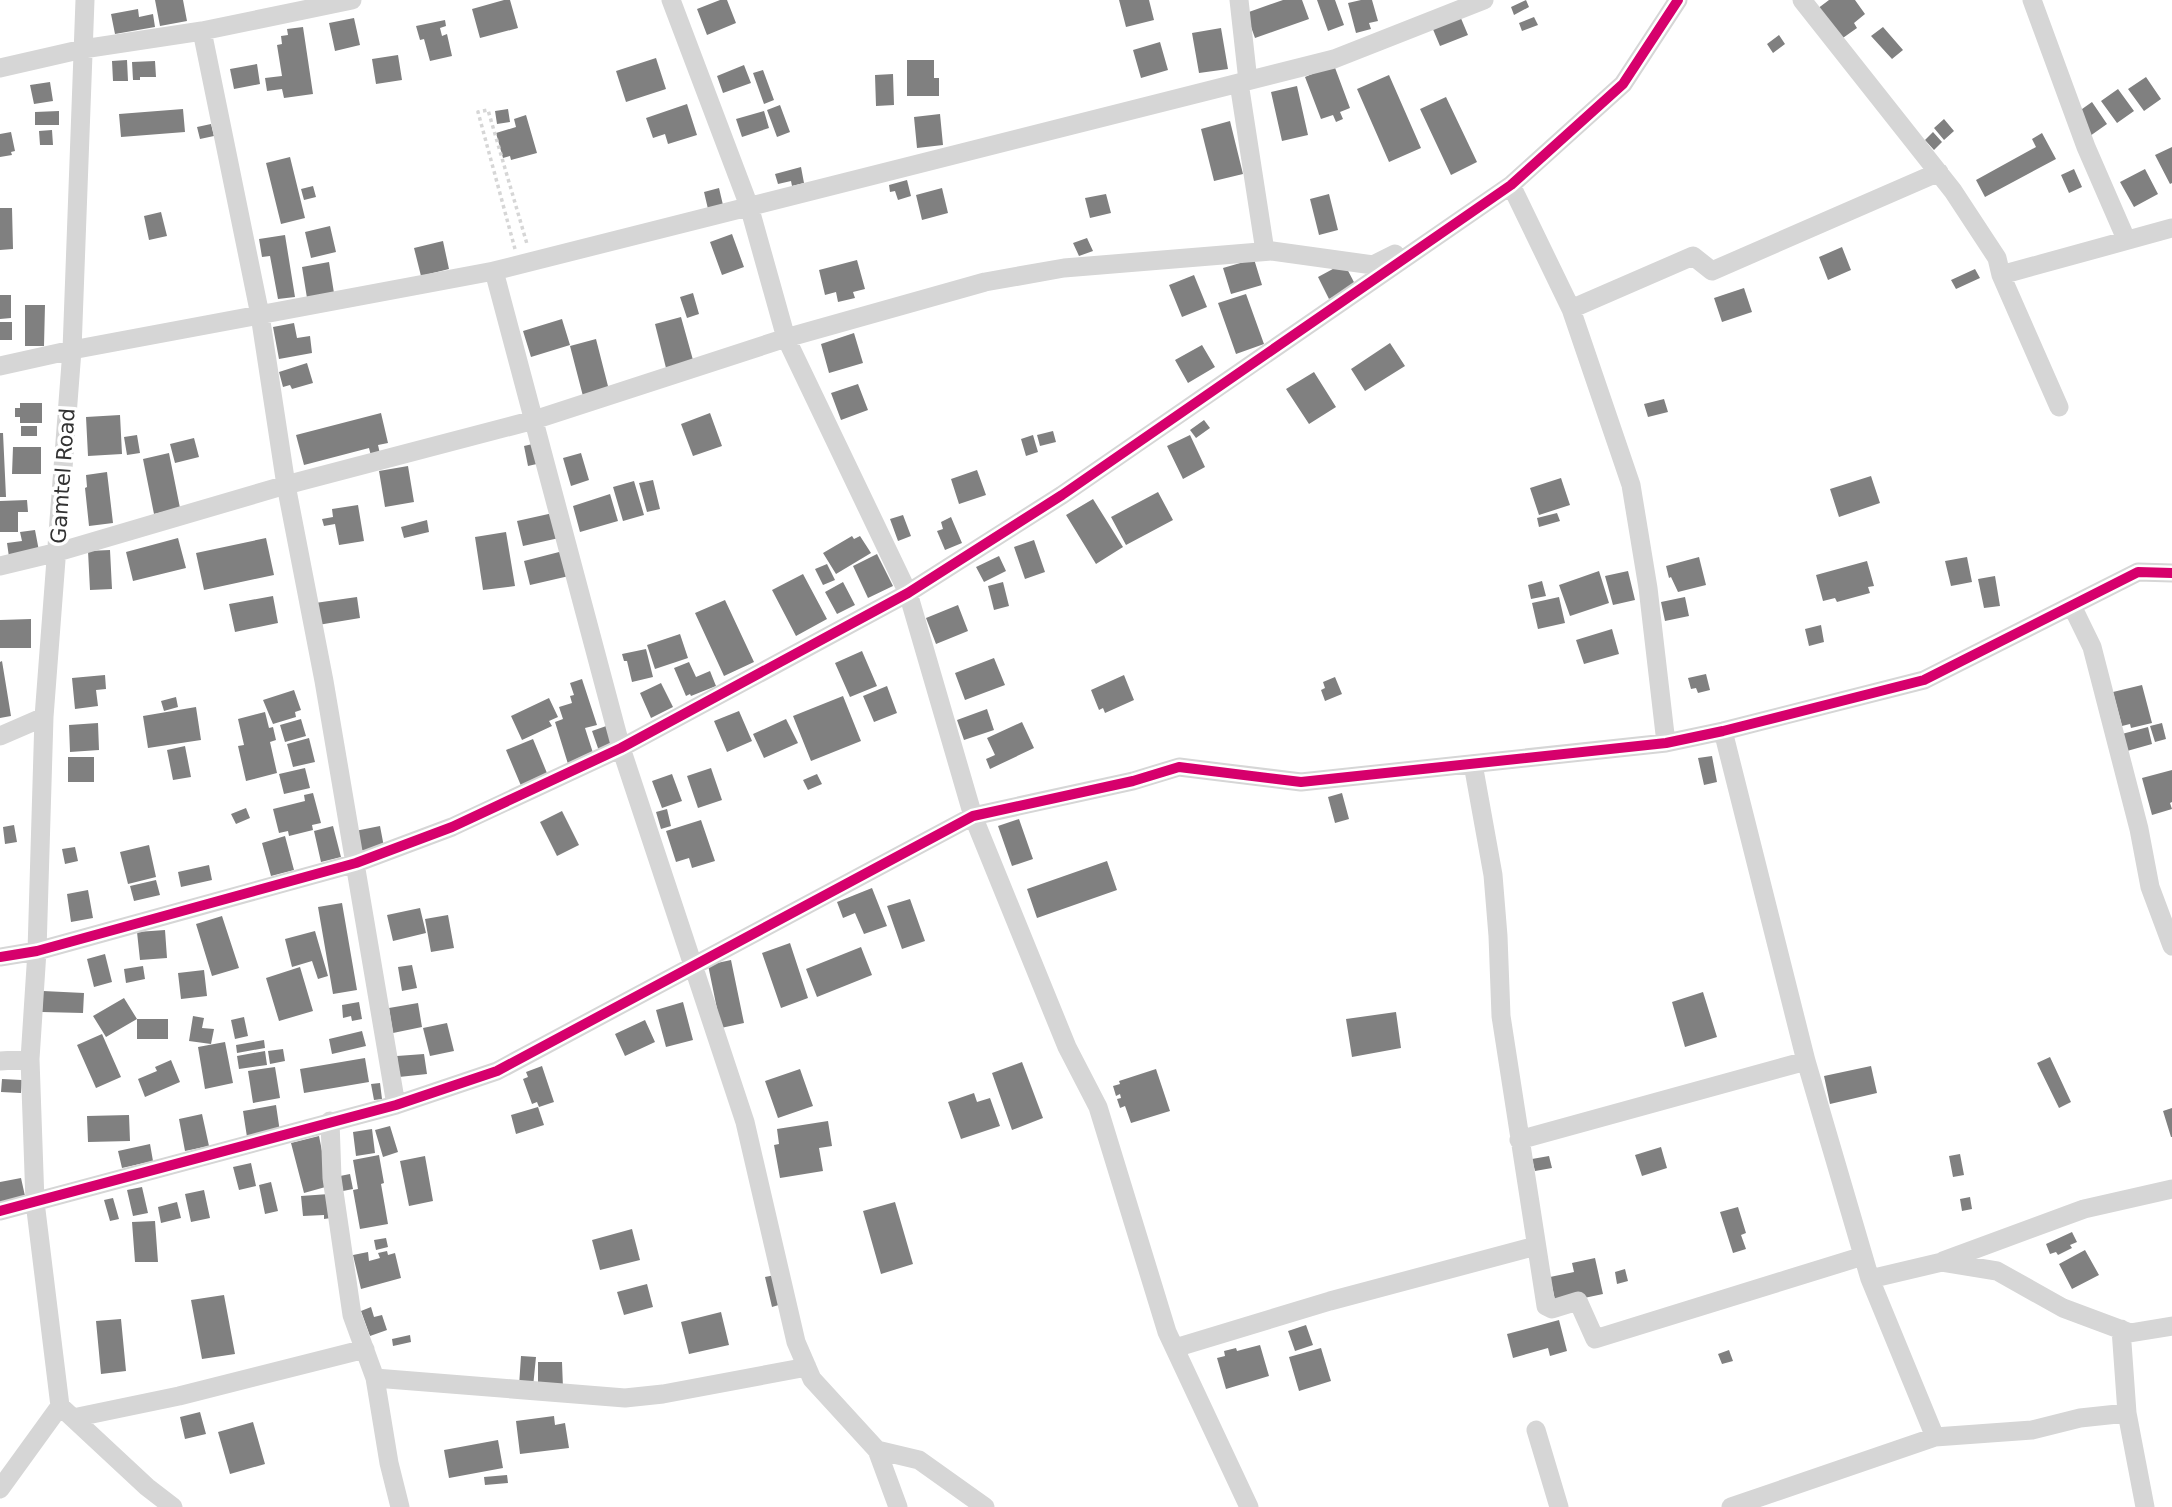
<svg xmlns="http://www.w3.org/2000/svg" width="2172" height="1507" font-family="'DejaVu Sans',sans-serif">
	<rect width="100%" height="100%" fill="#fff"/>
	<!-- building -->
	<path fill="#808080" d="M155,0H183L187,21L160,26Z
		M504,0H510L518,28L480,38L472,9Z
		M720,0H727L736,23L707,35L697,9Z
		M1119,0H1149L1154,20L1126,27Z
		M1283,0H1302L1309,19L1255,38L1246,13Z
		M1317,0H1335L1344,25L1328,31Z
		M1361,0H1372L1378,21L1369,23L1371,29L1356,33L1348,3Z
		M1526,0L1529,7L1514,15L1511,7Z
		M1829,0H1855L1865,14L1854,23L1857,28L1840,40L1817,9Z
		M138,9L139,17L153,14L155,27L115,34L111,14Z
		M1460,16L1468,35L1440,46L1432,27Z
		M1534,17L1538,25L1522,31L1519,23Z
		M354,18L360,45L335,51L329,23Z
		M445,20L446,26L440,28L442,36L447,34L452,56L430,61L424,39L420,40L416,26Z
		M303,27L313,94L284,98L282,89L267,91L265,78L282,76L277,45L282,44L281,36L288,35L287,29Z
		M1883,27L1903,50L1892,59L1871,36Z
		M1221,28L1228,69L1199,73L1192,33Z
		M1779,35L1785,44L1773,53L1767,44Z
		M1160,42L1168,70L1141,78L1133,50Z
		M398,55L402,80L376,84L372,59Z
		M656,58L666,89L626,102L616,71Z
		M127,60L128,81H113L112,61Z
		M907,60H934V78H939V96H907Z
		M155,61L156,77H140V80H133L132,62Z
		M257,64L260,84L234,89L230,69Z
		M744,65L751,83L723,93L717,76Z
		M1334,65L1350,108L1340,112L1343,119L1336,122L1333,115L1321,119L1305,77Z
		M763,70L774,100L764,104L753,73Z
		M893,74L894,105L876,106L875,75Z
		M1389,75L1421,148L1389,162L1357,89Z
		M2146,77L2161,99L2144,111L2128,89Z
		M50,82L53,101L34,104L30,85Z
		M1297,86L1308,135L1282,141L1271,92Z
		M2118,89L2134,111L2117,123L2101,101Z
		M1446,97L1477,162L1451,175L1420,109Z
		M2092,102L2107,124L2090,136L2075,114Z
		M687,104L697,135L668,144L665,134L653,138L646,118Z
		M780,105L790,132L777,137L767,110Z
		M183,109L185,132L121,137L119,114Z
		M508,109L510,122L497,124L495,111Z
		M59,111V125H35V112Z
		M764,111L769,128L742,137L736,119Z
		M940,114L943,145L917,148L914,117Z
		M526,115L537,153L511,160L510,156L503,158L496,133L516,127L514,119Z
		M1944,119L1954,131L1944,140L1934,128Z
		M1230,121L1243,174L1214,181L1201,129Z
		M211,124L214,136L200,139L197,127Z
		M52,130L53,145H40L39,131Z
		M11,132L15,151L11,152L12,155L0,157V134Z
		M1933,132L1942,142L1934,150L1925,140Z
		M2042,133L2056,159L1985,197L1976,180L2036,147L2032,139Z
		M2172,147V183L2170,184L2155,155Z
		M290,157L305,218L281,224L266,163Z
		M801,167L804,183L792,186L791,181L778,184L775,174Z
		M2074,169L2082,187L2069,193L2061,175Z
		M2145,169L2158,194L2134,207L2120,182Z
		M907,180L911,196L898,200L895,191L890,192L889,185Z
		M313,186L316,197L304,200L301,189Z
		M719,188L723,205L708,209L704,192Z
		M942,188L948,213L922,220L916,195Z
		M1106,194L1111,213L1090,218L1085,198Z
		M1329,194L1338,230L1319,235L1310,199Z
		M0,208H12L13,249L0,250Z
		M161,212L167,236L149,240L144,216Z
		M330,226L336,252L311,258L305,232Z
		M732,234L744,267L722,275L710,242Z
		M285,235L295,297L278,299L270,256L262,257L259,239Z
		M1087,238L1093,251L1079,256L1073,243Z
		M443,241L449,269L421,276L414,248Z
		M1842,247L1851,270L1828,280L1819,257Z
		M1254,259L1262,285L1231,294L1223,268Z
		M857,260L865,289L853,292L855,298L838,302L836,292L825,295L819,270Z
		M329,262L334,293L307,298L302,267Z
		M1344,263L1356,286L1329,299L1318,277Z
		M1975,269L1980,278L1956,289L1951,280Z
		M1194,275L1207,307L1182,317L1169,285Z
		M1744,288L1752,312L1722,322L1714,298Z
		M693,293L699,314L687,318L680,297Z
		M1246,294L1264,344L1236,354L1218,303Z
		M0,295H11V318L0,319Z
		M25,305H45L44,346H25Z
		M681,317L693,360L666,368L655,324Z
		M562,319L570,345L531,357L523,331Z
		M0,322H12V340H0Z
		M294,323L297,338L310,336L312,353L279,359L273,327Z
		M854,333L863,363L829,373L821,344Z
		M596,339L610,394L584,400L570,346Z
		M1390,343L1405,366L1365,391L1351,369Z
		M1202,345L1215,367L1188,383L1175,360Z
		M307,363L313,383L292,389L290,385L283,387L279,372Z
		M1314,372L1336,407L1309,424L1286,389Z
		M858,384L868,410L841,420L831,393Z
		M1664,399L1668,412L1648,417L1644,404Z
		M20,403H42V423H20V417H15V408H20Z
		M381,413L388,443L378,445L380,454L371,456L369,448L304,465L296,435Z
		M710,413L722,446L693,456L681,424Z
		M120,415L122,454L88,456L86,417Z
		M1204,420L1210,428L1196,438L1190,430Z
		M21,426H37V436H21Z
		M1053,431L1056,442L1040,446L1037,435Z
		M0,433H3L6,497H0Z
		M137,435L140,453L127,455L124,437Z
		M1033,435L1038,452L1026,456L1021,439Z
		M1190,435L1205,467L1183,479L1167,446Z
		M194,438L199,457L175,463L170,444Z
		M537,443L541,463L528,466L524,446Z
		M13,447H41V474H12Z
		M169,453L180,508L154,514L143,459Z
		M581,453L589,480L571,486L563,458Z
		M408,466L414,502L385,507L379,471Z
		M977,470L986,495L959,504L951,479Z
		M107,472L113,523L89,526L85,488L87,487L86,475Z
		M1871,476L1880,503L1839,517L1830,489Z
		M1561,478L1570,505L1539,515L1530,488Z
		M653,480L660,509L647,512L639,483Z
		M634,481L644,515L623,521L613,487Z
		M1158,492L1173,520L1126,545L1111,517Z
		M610,494L618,521L580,532L573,506Z
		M1093,499L1123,547L1096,564L1066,515Z
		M27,500L28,512H18V532H0V501Z
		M358,505L364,541L339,545L335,524L324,526L322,519L333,517L332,509Z
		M553,513L559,538L523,546L517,521Z
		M1557,513L1560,521L1539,527L1537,518Z
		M903,515L911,536L898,541L890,519Z
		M951,517L962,543L945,550L937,531L943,529L941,522Z
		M427,520L429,532L404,538L401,527Z
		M35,530L39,551L9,557L7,543L22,541L20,532Z
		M506,532L515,586L483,590L475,537Z
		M852,536L854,539L860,536L871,553L836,574L823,553Z
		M178,538L186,568L133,581L126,552Z
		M266,538L274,575L204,590L196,553Z
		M1034,540L1045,572L1025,579L1014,547Z
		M110,550L112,589L90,590L88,551Z
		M563,551L569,576L530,585L524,561Z
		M877,554L893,586L868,598L853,566Z
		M999,556L1006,571L984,582L976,567Z
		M1699,557L1706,585L1678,592L1671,577L1669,578L1666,566Z
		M1967,557L1972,582L1951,586L1945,561Z
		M1867,561L1874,586L1868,587L1870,593L1837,602L1835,598L1823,601L1816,575Z
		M827,564L835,580L823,585L815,569Z
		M1599,571L1609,603L1570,616L1559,585Z
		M1628,571L1635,600L1613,605L1605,576Z
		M803,574L827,619L796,636L772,590Z
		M1995,576L2000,606L1984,608L1978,579Z
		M1542,581L1546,596L1531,599L1528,585Z
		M843,582L855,605L837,614L825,592Z
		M1003,582L1009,606L994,610L988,586Z
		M273,596L278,623L235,632L229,604Z
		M357,597L360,618L318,625L315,603Z
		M1559,597L1565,623L1538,629L1532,603Z
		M1685,597L1689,616L1665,621L1661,602Z
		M725,600L754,662L724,676L695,613Z
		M958,605L968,631L936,644L926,618Z
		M31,619V648H0V620Z
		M1821,625L1824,642L1809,646L1805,629Z
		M1612,629L1619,654L1584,664L1576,640Z
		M680,634L688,658L655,669L647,645Z
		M646,649L653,677L632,682L627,661H624L622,654Z
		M862,651L877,686L850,697L835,663Z
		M994,658L1005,685L965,700L955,673Z
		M2,661L11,716L0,718V662Z
		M689,662L696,677L710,671L716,686L691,696L690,694L686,696L674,668Z
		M1706,674L1710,690L1698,693L1696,688L1691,689L1688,678Z
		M105,675L106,689L96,690L98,706L75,709L72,678Z
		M1124,675L1134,700L1105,713L1103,708L1099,710L1091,690Z
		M1335,677L1342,694L1325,701L1321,690L1325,688L1323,682Z
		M582,679L597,725L585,728L594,756L568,764L555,722L563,719L559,707L572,703L570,696L574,695L570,683Z
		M661,683L673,707L651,718L640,693Z
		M2142,685L2152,723L2131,728L2130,724L2122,726L2113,692Z
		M887,686L897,713L874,722L863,696Z
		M294,690L301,710L295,712L296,717L273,724L263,700Z
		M843,696L861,741L811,761L793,716Z
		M176,697L178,707L164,711L161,701Z
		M549,698L558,717L549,721L552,726L522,740L511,716Z
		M196,707L201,740L148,748L143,716Z
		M987,709L994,730L964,740L957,720Z
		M739,711L752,741L727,752L714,721Z
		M265,712L269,728L273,727L276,740L270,742L277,773L246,781L238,746L244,745L238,719Z
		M301,719L306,736L285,742L280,725Z
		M786,719L798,743L764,758L753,734Z
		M1022,722L1034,748L990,769L986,759L995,755L987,738Z
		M98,723L99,750L70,752L69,725Z
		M2162,723L2166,739L2155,742L2150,726Z
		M612,724L619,745L599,751L592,731Z
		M2148,727L2152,744L2127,751L2122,734Z
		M309,738L315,762L293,767L287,744Z
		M533,739L549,778L522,788L506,750Z
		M185,746L191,777L173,780L167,750Z
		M1712,756L1717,782L1704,785L1698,758Z
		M68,757H94V782H68Z
		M305,768L310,788L284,794L279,774Z
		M711,768L722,800L698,808L687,776Z
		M2172,770V802L2170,803L2172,809L2152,815L2142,778Z
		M672,774L682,801L662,808L652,781Z
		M817,774L822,784L808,790L803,780Z
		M313,793L321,823L312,825L313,830L289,836L288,831L279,833L273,809L305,801L304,795Z
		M1342,793L1349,819L1335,823L1328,797Z
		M246,808L250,818L236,824L231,814Z
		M667,809L671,826L661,829L656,812Z
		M562,811L579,845L557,856L540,822Z
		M1019,819L1033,859L1012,866L998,826Z
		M701,820L715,861L692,868L689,858L676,862L666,831Z
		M14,825L17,842L5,844L3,827Z
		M333,826L341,857L321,862L314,831Z
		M380,826L384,847L360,851L355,831Z
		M285,836L294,870L271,876L262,843Z
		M149,845L156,877L128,884L120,852Z
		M75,847L78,861L65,864L62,849Z
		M1107,861L1117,890L1037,918L1027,889Z
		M209,865L212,880L181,887L178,872Z
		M156,880L160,895L134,901L130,886Z
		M872,888L887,926L864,934L855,913L843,918L837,902Z
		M88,890L93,918L71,922L67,894Z
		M910,899L925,941L902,949L887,906Z
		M342,903L357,990L333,994L318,907Z
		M420,908L426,933L393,941L387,915Z
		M448,915L454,948L431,952L425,919Z
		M222,916L239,968L212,976L196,924Z
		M165,930L167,958L140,960L137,932Z
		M315,931L328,976L318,979L312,961L292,967L285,939Z
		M790,943L808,998L781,1008L762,953Z
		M861,947L872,975L817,997L806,969Z
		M105,954L112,982L94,987L87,959Z
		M731,960L744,1023L721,1028L708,965Z
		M412,965L417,988L402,991L398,967Z
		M143,966L145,979L126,983L124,969Z
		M300,967L313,1011L279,1021L266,978Z
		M204,970L207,996L181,999L178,973Z
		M43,991L84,993L83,1013L42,1012Z
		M1703,992L1717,1037L1685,1047L1672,1002Z
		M124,998L137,1019L106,1037L93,1016Z
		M359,1002L362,1019L352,1021L351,1016L343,1018L342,1005Z
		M683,1002L693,1040L666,1047L656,1010Z
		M418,1003L422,1027L393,1033L389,1008Z
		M1396,1012L1401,1048L1352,1057L1346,1019Z
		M193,1016L204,1018L202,1028L214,1029L211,1044L189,1041Z
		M244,1017L248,1036L235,1039L231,1020Z
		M137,1019H168V1039H137Z
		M645,1020L655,1042L625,1056L615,1034Z
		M447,1023L454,1051L430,1056L423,1028Z
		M362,1031L366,1046L332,1054L329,1039Z
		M102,1034L121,1077L96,1088L77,1045Z
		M264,1040L265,1048L237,1053L236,1045Z
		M225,1042L233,1083L205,1089L198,1047Z
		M283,1049L285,1061L270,1064L268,1051Z
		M265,1051L267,1065L239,1069L237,1056Z
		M424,1054L427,1074L399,1077L397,1056Z
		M2050,1057L2071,1102L2059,1108L2037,1063Z
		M365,1058L369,1082L304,1093L300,1069Z
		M171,1060L180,1082L145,1097L138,1079L157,1071L155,1067Z
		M1022,1062L1043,1118L1012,1130L992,1073Z
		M542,1066L554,1102L539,1107L537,1102L532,1104L523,1079L528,1077L526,1072Z
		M1871,1066L1877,1093L1830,1104L1824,1076Z
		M275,1067L280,1098L253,1103L248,1071Z
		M800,1069L813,1106L778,1118L765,1081Z
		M1156,1069L1170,1111L1131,1123L1125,1106L1120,1108L1117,1099L1121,1098L1120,1094L1116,1096L1113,1086L1120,1084L1119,1081Z
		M2,1079L22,1080L21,1093L1,1092Z
		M380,1083L382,1099L374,1100L371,1084Z
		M974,1093L977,1102L990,1098L1000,1126L961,1139L948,1102Z
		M276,1105L280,1132L247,1137L243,1111Z
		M538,1107L544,1125L516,1134L511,1115Z
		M2172,1108V1137H2171L2163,1111Z
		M202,1114L209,1146L185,1151L179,1119Z
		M129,1115L130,1141L88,1142L87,1116Z
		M828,1121L832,1146L819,1148L823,1171L780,1178L774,1145L779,1144L777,1129Z
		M390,1126L398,1152L383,1157L375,1130Z
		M372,1129L375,1153L356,1156L353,1132Z
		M319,1136L329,1186L304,1193L291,1143Z
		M150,1144L153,1161L122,1168L118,1151Z
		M1661,1147L1667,1168L1642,1176L1635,1155Z
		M1960,1154L1964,1175L1953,1177L1949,1156Z
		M379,1155L384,1183L381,1184L388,1224L360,1229L353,1190L358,1189L353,1160Z
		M425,1156L433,1201L409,1206L400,1161Z
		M1549,1156L1552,1168L1535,1171L1532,1159Z
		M251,1163L256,1186L239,1190L233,1167Z
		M350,1174L353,1189L343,1191L340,1176Z
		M21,1178L25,1196L0,1202V1182Z
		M271,1182L278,1211L265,1214L259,1185Z
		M142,1187L148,1213L133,1216L127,1190Z
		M204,1190L210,1218L191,1222L185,1194Z
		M329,1194L331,1218L324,1219V1215L303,1216L301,1196Z
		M1970,1197L1972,1209L1962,1211L1960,1199Z
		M113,1198L119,1219L110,1221L104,1200Z
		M177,1202L181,1218L161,1223L158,1207Z
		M895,1202L913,1264L881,1274L863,1211Z
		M1738,1207L1746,1233L1741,1235L1746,1249L1733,1253L1720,1212Z
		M155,1221L158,1262H135L132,1222Z
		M632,1229L640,1260L600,1270L592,1240Z
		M2072,1232L2077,1242L2070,1245L2072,1248L2058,1255L2056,1252L2050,1254L2046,1244Z
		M386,1238L388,1247L376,1250L374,1240Z
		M2085,1250L2099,1275L2072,1289L2059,1264Z
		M387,1251L388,1255L395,1253L401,1278L361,1289L353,1255L368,1252L369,1261L380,1258L378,1253Z
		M1595,1258L1603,1294L1556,1304L1550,1277L1574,1272L1572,1263Z
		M1625,1269L1628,1281L1617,1284L1615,1272Z
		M775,1275L782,1304L772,1307L765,1277Z
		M647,1284L653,1307L624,1315L617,1292Z
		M224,1295L235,1354L202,1359L191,1300Z
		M371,1307L374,1317L382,1315L387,1330L370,1336L361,1311Z
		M721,1312L729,1345L689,1354L681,1322Z
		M121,1319L126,1371L101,1374L96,1321Z
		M1559,1320L1567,1351L1550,1356L1548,1348L1513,1358L1507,1334Z
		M1306,1325L1313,1345L1295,1351L1288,1331Z
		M410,1335L411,1342L393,1346L392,1339Z
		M1260,1345L1269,1376L1226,1389L1217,1358L1225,1356L1224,1351L1236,1348L1237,1351Z
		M1321,1348L1331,1381L1299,1391L1289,1357Z
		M1729,1350L1733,1361L1722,1364L1718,1354Z
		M521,1356L536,1357L533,1387L519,1386Z
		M538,1362H562L563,1388L538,1389Z
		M200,1412L206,1434L185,1439L180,1417Z
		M554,1416L555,1425L565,1423L569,1448L520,1454L516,1421Z
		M253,1422L265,1464L230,1474L218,1432Z
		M498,1440L503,1468L449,1478L444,1450Z
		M507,1475L508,1483L485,1485L484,1477Z"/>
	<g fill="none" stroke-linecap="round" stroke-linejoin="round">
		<!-- path -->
		<path stroke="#d6d6d6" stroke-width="3.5" stroke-dasharray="3.5 3.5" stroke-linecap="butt" d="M515,249L478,112L488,110L527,244"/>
		<!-- minor -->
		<path stroke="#d6d6d6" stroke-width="19" d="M85,0L72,350L44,717L37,951L30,1059L35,1202L60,1406L147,1487L173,1507
			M671,0L749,206L786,338L908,593L973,816L1067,1047L1098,1107L1167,1332L1249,1507
			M1239,0L1248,81
			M1802,0L1953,191L1997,258L2001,275L2059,407
			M2032,0L2086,147L2126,239
			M202,31L260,315L286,485L324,681L396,1105
			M0,68L83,49L202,31L352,0
			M1239,83L1265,251
			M1511,185L1571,309L1631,485L1648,588L1666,743
			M494,271L621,748L745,1122L796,1342L812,1379L877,1450L919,1460L985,1507
			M2001,275L2172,228
			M1571,309L1693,256L1712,271L1939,172
			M0,366L72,350L494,271L1334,59L1484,0
			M0,566L58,552L286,485L534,420L786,338L985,282L1064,268L1272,251L1373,265L1395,254
			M2072,606L2092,647L2139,829L2150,887L2172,946
			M1723,731L1806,1061L1870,1279L1942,1262L1997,1271L2063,1308L2130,1333L2172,1326
			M0,736L44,717
			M1473,764L1493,875L1498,936L1501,1016L1546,1306L1552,1309L1578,1301L1595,1339L1863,1256
			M0,957L37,951L356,863L452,827L621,748L908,593L1062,495L1511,185L1623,84L1678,0
			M0,1061L30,1059
			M330,1121L332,1178L352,1315L375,1378L389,1463L400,1507
			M1519,1140L1806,1061
			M0,1211L396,1105L497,1071L973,816L1133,781L1179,767L1301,782L1666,743L1723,731L1924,680L2138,572L2172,573
			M1943,1261L2084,1209L2172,1189
			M1870,1279L1935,1437
			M2121,1329L2127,1413L2145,1507
			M1175,1348L1330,1301L1536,1246
			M375,1378L625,1398L663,1394L807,1367
			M73,1418L179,1396L365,1349
			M1536,1430L1559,1507
			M877,1450L898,1507
			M0,1489L60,1406
			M1731,1507L1935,1437L2032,1430L2080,1418L2127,1413"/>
		<!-- cycleway casing -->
		<g stroke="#fff" stroke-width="15">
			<path id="cycleway" d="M0,957L37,951L356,863L452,827L621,748L908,593L1062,495L1511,185L1623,84L1678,0
				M0,1211L396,1105L497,1071L973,816L1133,781L1179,767L1301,782L1666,743L1723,731L1924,680L2138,572L2172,573"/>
		</g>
		<!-- cycleway -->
		<use href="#cycleway" stroke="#d6006c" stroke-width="10"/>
	</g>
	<g text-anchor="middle" stroke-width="7" stroke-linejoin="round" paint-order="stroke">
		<!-- street labels -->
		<g font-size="21" fill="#323232" stroke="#fff">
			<text transform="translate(63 476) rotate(-86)" y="7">Gamtel Road</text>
		</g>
	</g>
</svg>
